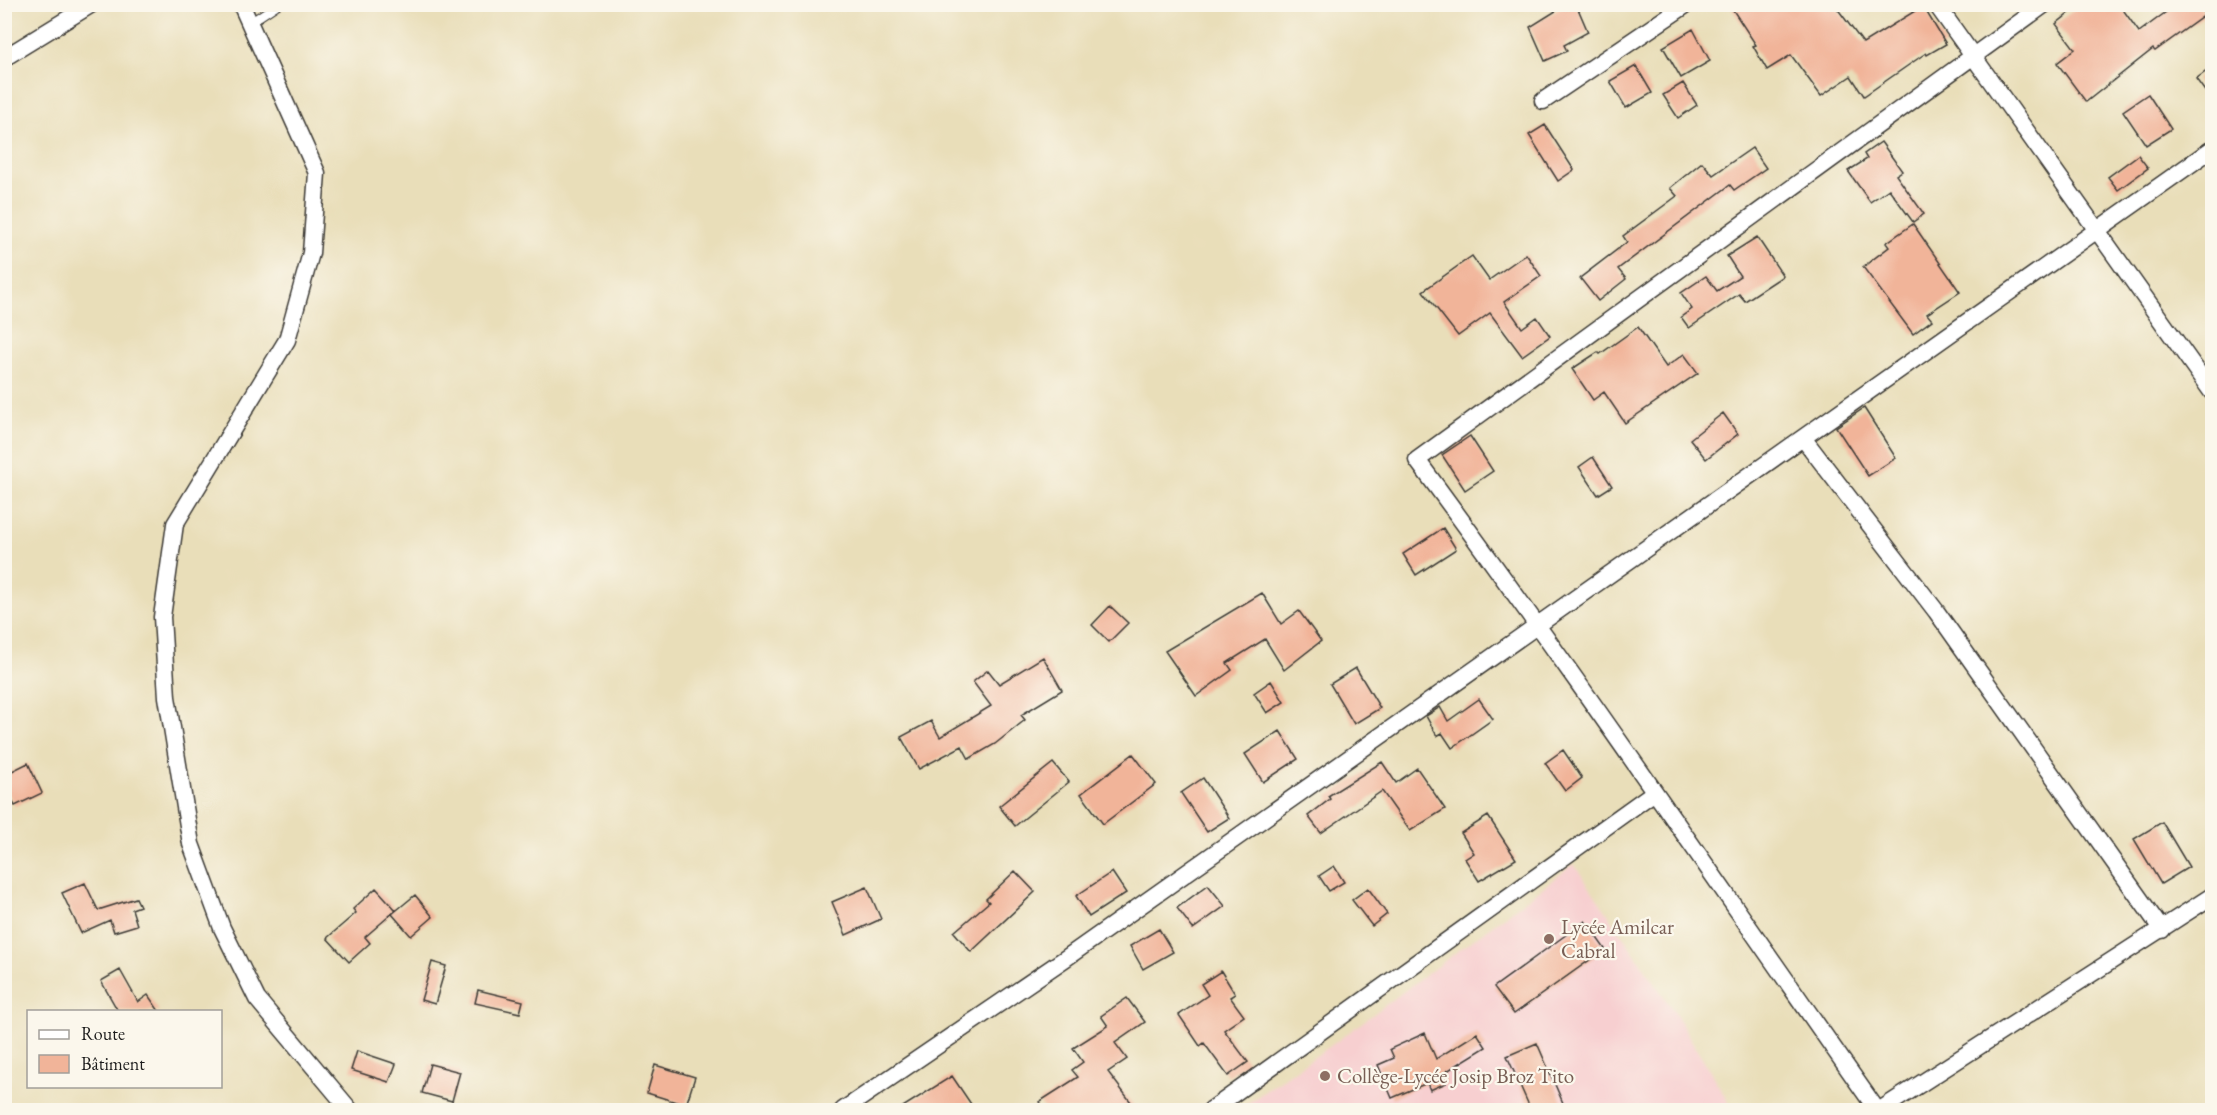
<svg xmlns="http://www.w3.org/2000/svg" width="2217" height="1115" font-family="'EB Garamond',serif">
	<rect width="100%" height="100%" fill="#fbf7ec"/>
	<filter id="ink" filterUnits="userSpaceOnUse"><feTurbulence type="fractalNoise" baseFrequency=".0167" numOctaves="2"/><feDisplacementMap in="SourceGraphic" scale="12" xChannelSelector="R" yChannelSelector="G"/><feConvolveMatrix kernelMatrix="1 2 1 2 8 2 1 2 1" color-interpolation-filters="sRGB"/></filter>
	<filter id="wash" filterUnits="userSpaceOnUse"><feTurbulence type="fractalNoise" baseFrequency=".008" numOctaves="4" result="noise"/><feDisplacementMap in="SourceGraphic" scale="24" xChannelSelector="R" yChannelSelector="G"/><feGaussianBlur stdDeviation="1.35" result="paint"/><feColorMatrix in="noise" values="0 0 0 0 0 0 0 0 0 0 0 0 0 0 0 0 0 1.4 0 .05"/><feComposite in="paint" operator="in"/></filter>
	<g filter="url(#wash)">
		<rect width="100%" height="100%" fill="#e9deb9"/>
		<!-- built -->
		<path fill="#f7cfd0" d="M1574,864L1675,1013L1733,1110H1238L1336,1042Z"/>
		<g id="blocks">
			<!-- building -->
			<path fill="#f1b499" d="M1567,4H1576L1588,32L1564,45L1567,51L1545,61L1530,27Z
				M1729,4H1834L1863,43L1923,6L1946,44L1927,55L1926,53L1864,96L1851,76L1821,96L1791,55L1767,70L1753,46L1756,45Z
				M2081,4H2119L2139,32L2177,4H2198L2205,15L2155,51L2153,49L2086,102L2057,63L2075,49L2056,24Z
				M1693,29L1710,61L1681,78L1663,47Z
				M1636,66L1652,93L1626,108L1610,81Z
				M2212,67V101L2196,79Z
				M1683,83L1697,105L1678,118L1663,95Z
				M2148,94L2171,129L2146,145L2123,111Z
				M1545,125L1574,170L1558,181L1529,135Z
				M1881,142L1902,171L1896,175L1924,214L1913,222L1889,189L1870,202L1848,171L1867,159L1864,154Z
				M1752,148L1766,168L1734,190L1730,185L1618,269L1626,279L1598,301L1580,278L1627,242L1623,236L1677,196L1670,188L1702,162L1713,175Z
				M2138,155L2148,168L2118,190L2108,177Z
				M1913,224L1960,292L1927,314L1932,320L1913,334L1863,267L1889,247L1886,243Z
				M1757,237L1783,276L1745,301L1739,294L1689,328L1681,317L1692,309L1681,293L1706,276L1717,291L1740,276L1727,256Z
				M1526,254L1541,276L1504,302L1522,328L1537,317L1550,336L1522,356L1490,313L1458,336L1423,291L1472,256L1489,280Z
				M1638,327L1666,367L1684,354L1698,373L1625,423L1604,392L1593,400L1572,369L1598,352L1600,354Z
				M1864,408L1896,458L1868,476L1836,427Z
				M1723,413L1738,434L1706,459L1690,439Z
				M1470,436L1493,471L1465,490L1442,455Z
				M1593,457L1612,486L1598,495L1579,467Z
				M1443,528L1456,549L1416,575L1403,554Z
				M1262,593L1281,624L1299,611L1321,641L1284,670L1265,639L1227,663L1232,670L1196,696L1165,651Z
				M1110,606L1128,623L1109,642L1092,625Z
				M1043,657L1062,690L1021,715L1025,720L995,744L969,759L962,746L919,769L901,737L931,721L940,737L991,706L973,682L988,670L999,684Z
				M1356,668L1380,708L1354,724L1330,684Z
				M1271,681L1284,702L1267,713L1254,693Z
				M1479,699L1493,719L1452,748L1442,733L1437,736L1426,716L1440,707L1448,721Z
				M1280,731L1298,759L1263,782L1245,754Z
				M1563,750L1582,778L1565,791L1545,763Z
				M1133,754L1156,784L1103,824L1081,794Z
				M1382,762L1396,783L1417,768L1445,809L1410,831L1382,791L1321,833L1308,816L1330,799L1328,796Z
				M28,763L42,793L15,806L4,785V775Z
				M1053,763L1069,782L1015,826L999,806Z
				M1203,778L1229,818L1207,832L1181,793Z
				M1488,816L1516,859L1479,881L1465,859L1474,853L1461,833Z
				M2162,822L2189,867L2161,884L2134,839Z
				M1334,866L1344,882L1329,891L1319,876Z
				M1015,871L1035,892L971,952L954,932L989,902L986,899Z
				M1112,872L1126,893L1089,917L1076,896Z
				M85,883L98,910L136,898L140,906L132,909L137,925L114,932L110,920L81,933L62,893Z
				M1208,885L1225,906L1193,929L1177,908Z
				M867,887L881,919L846,935L832,902Z
				M376,888L396,910L365,937L370,943L349,962L327,938L356,913L353,909Z
				M1368,888L1387,914L1372,926L1352,900Z
				M415,895L433,917L411,936L392,914Z
				M1585,921L1605,949L1514,1014L1494,987Z
				M1159,929L1173,952L1143,969L1130,946Z
				M432,962L446,966L435,1004L421,1000Z
				M120,970L138,1002L148,995L159,1011H118L101,981Z
				M1221,971L1235,994L1230,997L1244,1016L1224,1030L1248,1062L1228,1076L1204,1043L1200,1046L1179,1015L1208,995L1201,984Z
				M478,990L523,1001L520,1013L475,1003Z
				M1127,998L1145,1022L1115,1043L1127,1059L1108,1072L1137,1110H1045L1039,1102L1078,1077L1072,1070L1083,1062L1073,1048L1108,1026L1101,1016Z
				M1425,1033L1436,1059L1477,1033L1486,1047L1442,1074L1446,1083L1430,1090L1427,1083L1392,1098L1378,1065L1394,1058L1390,1049Z
				M1537,1043L1566,1110H1531L1507,1056Z
				M357,1051L396,1064L389,1082L351,1070Z
				M430,1064L460,1072L452,1101L422,1093Z
				M655,1065L695,1077L686,1105L647,1093Z
				M952,1076L975,1110H898Z"/>
		</g>
	</g>
	<g filter="url(#ink)">
		<use href="#blocks" fill-opacity="0" stroke="#3b3934" stroke-width="1.5"/>
		<g fill="none" stroke-linecap="round" stroke-linejoin="round">
			<!-- lane casing -->
			<g stroke="#3b3934" stroke-width="10">
				<path id="lane" d="M251,22L278,4"/>
			</g>
			<!-- street casing -->
			<g stroke="#3b3934" stroke-width="19">
				<path id="street" d="M241,4L317,173L311,253L287,340L175,524L162,617L167,697L191,844L222,928L257,999L350,1110
					M1936,4L2212,392
					M4,58L92,4
					M1543,101L1687,4
					M1803,438L1936,611L2162,930
					M843,1110L1066,958L2212,149
					M1211,1110L1653,793
					M1877,1110C1724,893 1575,673 1417,460L2045,4
					M1880,1110L2212,896"/>
			</g>
			<!-- lane -->
			<use href="#lane" stroke="#fff" stroke-width="8"/>
			<!-- street -->
			<use href="#street" stroke="#fff" stroke-width="16"/>
		</g>
	</g>
	<!-- markers -->
	<g fill="#8d6e63" stroke="#fbf7ec" stroke-width="2">
		<circle cx="1549" cy="939" r="6"/>
		<circle cx="1325" cy="1076" r="6"/>
	</g>
	<g text-anchor="middle" stroke-width="4.5" stroke-linejoin="round" paint-order="stroke">
		<!-- education labels -->
		<g font-size="21" fill="#785e54" stroke="#fbf7ec" text-anchor="start">
			<text x="1561" y="934">Lycée Amilcar<tspan x="1561" dy="24">Cabral</tspan></text>
			<text x="1337" y="1083">Collège-Lycée Josip Broz Tito</text>
		</g>
	</g>
	<!-- margin -->
	<rect width="2217" height="1115" fill="none" stroke="#fbf7ec" stroke-width="24"/>
	<!-- legend -->
	<rect x="27" y="1010" width="195" height="78" fill="#fbf7ec" stroke="#a29f99" stroke-width="1.5"/>
	<rect x="39" y="1030" width="30" height="9" fill="#ffffff" stroke="#a29f99" stroke-width="1.5"/>
	<text x="81" y="1040" font-size="18" fill="#1c1c1c">Route</text>
	<rect x="39" y="1055" width="30" height="18" fill="#f1b499" stroke="#a29f99" stroke-width="1.5"/>
	<text x="81" y="1070" font-size="18" fill="#1c1c1c">Bâtiment</text>
</svg>
